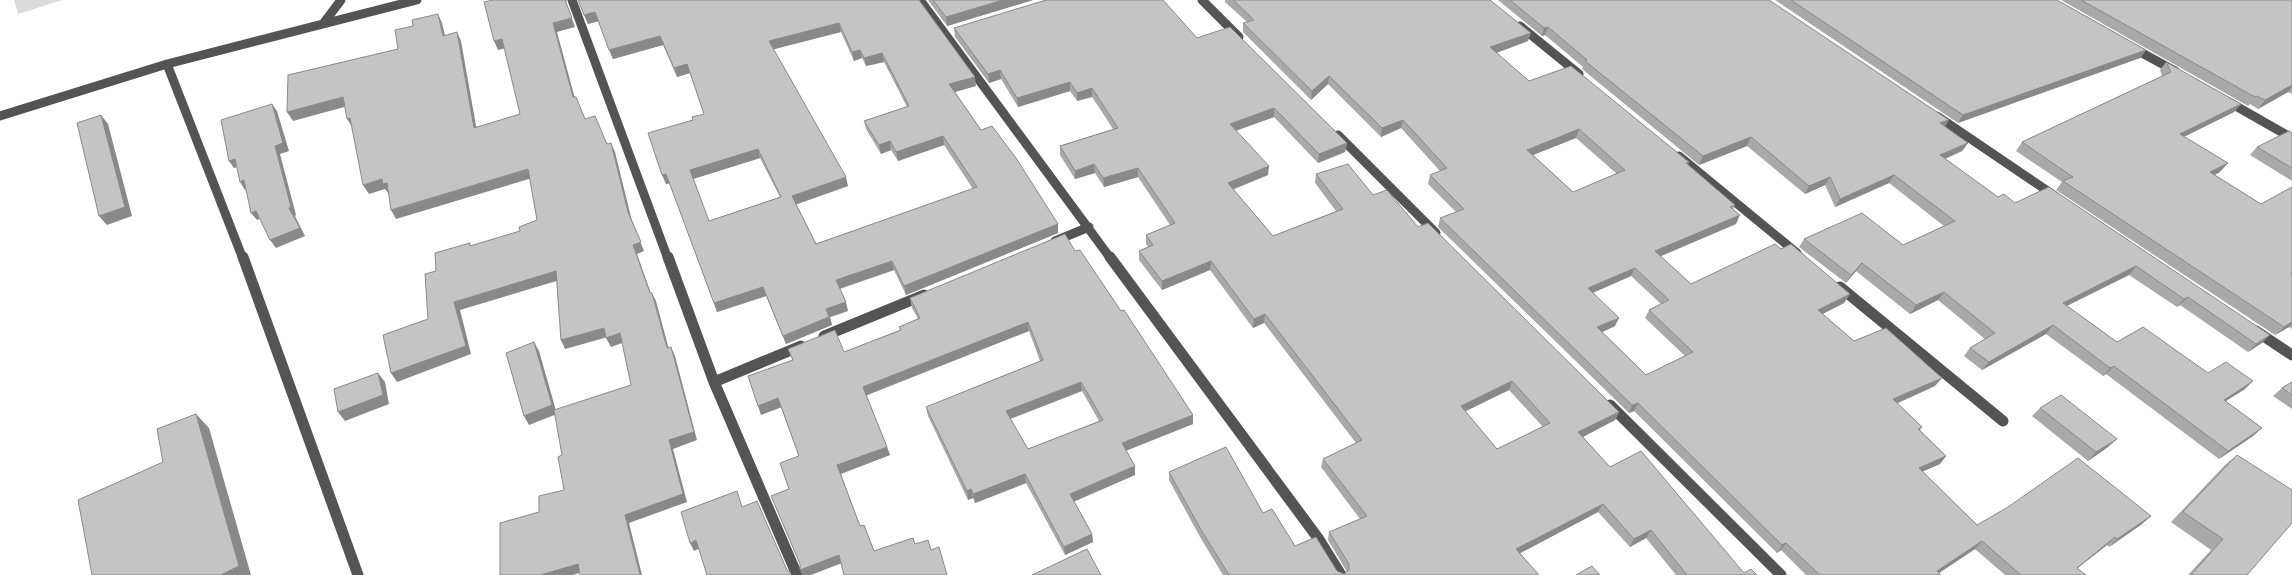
<svg xmlns="http://www.w3.org/2000/svg" width="2292" height="575" font-family="'DejaVu Sans',sans-serif">
	<rect width="100%" height="100%" fill="#fff"/>
	<!-- green -->
	<path fill="#dbdbdb" d="M14,0H62L18,14Z"/>
	<g fill="none" stroke-linecap="round" stroke-linejoin="round">
		<!-- minor-far1 -->
		<path stroke="#545454" stroke-width="9" d="M572,0L668,259
			M920,0L1111,259
			M1202,0L1239,37
			M323,24L341,0
			M1520,26L1579,74
			M2133,48L2175,71
			M167,64L243,259
			M2227,101L2292,138
			M0,116L167,64L417,0
			M1937,116L2055,196
			M1338,135L1436,233
			M1679,156L1797,253
			M1055,241L1089,227"/>
		<!-- minor -->
		<path stroke="#545454" stroke-width="11" d="M243,257L358,575
			M668,257L714,382L797,575
			M1110,257L1318,538L1341,575
			M1840,287L2003,421
			M2256,331L2292,355
			M824,336L924,295
			M714,382L801,346
			M1610,405L1781,575"/>
	</g>
	<!-- wall -->
	<path fill="#a9a9a9" fill-rule="evenodd" d="M578,0H919L976,86L955,92L981,130L1058,233L906,295L894,270L840,289L848,311L830,317L832,325L786,344L766,296L717,312L670,183L666,184L693,120L704,114L690,73L677,77L663,45L613,59L599,21L588,24ZM841,32L854,61L862,58L866,66L884,62L907,107L864,121L866,129L881,154L891,150L898,161L944,145L973,189L816,244L796,204L848,186L773,49ZM760,158L780,197L709,221L693,179Z
		M928,0H1033L947,26Z
		M1225,0H1490L1528,41L1496,53L1529,81L1689,162L1688,165L1735,205L1733,210L1736,224L1660,256L1691,284L1781,249L1850,294L1844,303L1822,314L1854,341L1935,386L1897,403L1922,427L1920,430L1946,456L1940,464L1922,472L1977,525L2151,516L2142,524L2109,547L2107,545L2077,568L2086,575H2005L1975,549L1939,573L1941,575H1806L1781,550L1777,553L1634,411L1629,413L1438,227L1440,218L1456,212L1428,184L1430,175L1440,171L1401,128L1381,137L1328,84L1311,100L1243,32V23L1247,22L1225,2ZM1576,138L1617,174L1573,192L1533,155ZM1631,276L1661,304L1649,310L1645,318L1685,356L1646,375L1602,332L1615,326L1593,293Z
		M1498,0H1769L1968,143L1962,151L1945,159L1998,197L2015,203L2049,187L2262,343L2248,352L2180,305L2177,307L2129,275L2067,306L2117,342L2208,373L2245,389L2225,401L2262,428L2253,436L2219,459L2106,374L2103,376L2046,334L1982,370L1964,356L1970,348L1985,339L1938,300L1910,314L1856,271L1846,283L1799,247L1804,239L1903,245L1944,226L1889,183L1835,207L1825,185L1805,194L1747,146L1699,165L1582,69L1583,67L1545,35L1542,36Z
		M1775,0H2057L2146,50L2140,58L1958,123Z
		M2061,0H2292V94L2288,92L2258,109L2250,104L2248,106Z
		M954,28L1197,38L1347,143L1345,152L1318,163L1274,117L1236,130L1268,175L1233,189L1273,236L1336,211L1315,183L1316,174L1373,195L1418,227L1619,412L1615,420L1583,437L1610,467L1744,573L1757,575H1676L1646,538L1630,547L1598,512L1520,553L1539,575H1223L1200,537L1169,480V472L1263,513L1295,546L1337,571L1344,574L1347,572L1328,540L1329,532L1360,519L1321,467L1323,459L1356,443L1264,323L1253,328L1210,270L1162,290L1139,260V251L1148,247L1146,244V235L1170,225L1138,177L1104,187L1095,173L1075,179L1060,155V146L1113,129L1092,97L1077,101L1070,91L1018,107L1001,79L989,83L955,37ZM1509,390L1543,427L1497,449L1465,411Z
		M2166,62L2241,104L2234,112L2184,137L2220,172L2214,175L2261,204L2292,187V329L2289,327L2275,335L2056,190L2062,182L2016,151L2022,142L2162,76L2160,70Z
		M2292,133V181L2250,155L2257,147Z
		M1075,251L1193,424L1126,451L1135,475L1074,501L1092,534L1093,542L1065,555L1026,483L975,503L973,498L968,500L928,416L926,407L1040,361L1029,331L866,395L890,455L841,474L860,526L874,551L915,544L931,550L947,575L841,563L800,564L789,489L799,456L781,407L761,415L793,361L788,349L844,352L900,330L899,327L918,319L912,308L910,298ZM1082,391L1099,421L1028,449L1010,419Z
		M2292,382V409L2273,396L2282,388Z
		M2040,408L2108,447L2088,461L2032,416Z
		M2237,455L2247,575H2188L2211,550L2171,522L2225,465Z"/>
	<!-- shaded-wall -->
	<path fill="#898989" d="M565,0H567L566,2L575,27L557,32L577,106L573,97L553,23Z
		M1003,0H1033L947,26L946,17Z
		M595,12L599,21L588,24L584,15Z
		M438,14L442,23L447,44L443,36Z
		M839,23L841,32L771,50L769,41Z
		M1548,27L1545,35L1542,36L1544,28Z
		M457,32L461,41L478,137L474,128Z
		M1531,33L1528,41L1488,56L1490,47Z
		M660,36L663,45L613,59L609,50Z
		M502,39L506,48L498,50L494,41Z
		M860,50L862,58L854,61L852,52Z
		M2146,50L2140,58L1958,123L1963,115Z
		M882,53L884,62L866,66L864,58Z
		M687,64L690,73L677,77L674,68Z
		M1000,70L1001,79L989,83L988,74Z
		M1329,76L1328,84L1311,100L1312,91Z
		M975,77L976,86L951,93L949,84Z
		M1070,82V91L1018,107L1017,98Z
		M2292,85V87L2288,92L2258,109L2265,100Z
		M1092,88V97L1077,101V93Z
		M343,97L348,106L293,121L287,112Z
		M272,104L277,111L289,151L280,154L296,215L295,216L305,236L276,248L270,240L289,208L275,146Z
		M2241,104L2234,112L2173,142L2180,134Z
		M1274,108V117L1230,133V124Z
		M101,115L108,124L132,216L107,225L99,216Z
		M350,118L353,128L347,119Z
		M1403,120L1401,128L1381,137L1382,128Z
		M1949,120L1944,129L1940,123Z
		M1579,129L1576,138L1525,158L1527,150Z
		M943,136L944,145L898,161L896,152Z
		M1751,137L1747,146L1699,165L1703,156Z
		M890,141L891,150L881,154L879,145Z
		M611,143L615,152L632,221L644,251L637,254L654,302L650,293L633,245L628,212Z
		M1347,143L1345,152L1318,163L1319,154Z
		M1968,143L1962,151L1935,163L1940,155Z
		M758,149L760,158L693,179L690,170Z
		M235,159L241,166L234,168L229,161Z
		M2228,163L2220,172L2203,181L2210,172Z
		M1094,164L1095,173L1075,179V171Z
		M1269,166L1268,175L1227,192L1228,183Z
		M1138,168V177L1104,187L1103,178Z
		M528,169L532,178L396,219L391,210Z
		M666,174L670,183L666,184L662,175Z
		M1894,175L1889,183L1835,207L1840,199Z
		M846,177L848,186L795,205L792,196Z
		M1830,177L1825,185L1805,194L1809,186Z
		M382,179L387,183L393,191L388,193L385,189L369,194L363,185Z
		M244,180L250,188L245,190L240,182Z
		M256,211L262,218L257,220L251,213Z
		M1740,215L1736,224L1652,260L1655,251Z
		M1058,224V233L906,295L904,286Z
		M892,261L894,270L838,289L836,280Z
		M1211,261L1210,270L1162,290V281Z
		M1862,263L1856,271L1846,283L1851,275Z
		M2136,266L2129,275L2056,311L2063,303Z
		M1635,268L1631,276L1585,296L1588,288Z
		M556,271L560,280L460,310L471,354L397,382L391,373L454,302Z
		M763,287L766,296L717,312L714,303Z
		M1944,292L1938,300L1910,314L1916,305Z
		M652,293L656,301L671,357L667,348Z
		M1850,294L1844,303L1813,319L1818,310Z
		M2188,297L2180,305L2177,307L2184,299Z
		M846,302L848,311L830,317L832,325L786,344L783,336L826,309Z
		M1265,314L1264,323L1253,328L1254,319Z
		M1619,318L1615,326L1594,336L1597,327Z
		M1028,322L1029,331L865,396L863,387Z
		M2292,322V324L2289,327L2275,335L2284,327Z
		M2053,325L2046,334L1982,370L1989,362Z
		M604,328L608,337L565,349L561,340Z
		M620,333L625,342L611,347L606,338Z
		M2270,335L2262,343L2248,352L2256,344Z
		M534,342L539,351L557,414L529,425L524,416Z
		M671,347L675,356L697,440L673,449L687,502L629,523L642,575H640L625,515L669,440Z
		M2114,366L2106,374L2103,376L2110,368Z
		M378,373L385,382L389,404L345,421L338,412Z
		M1942,378L1935,386L1887,408L1893,399Z
		M1512,381L1509,390L1458,415L1461,406Z
		M2253,381L2245,389L2215,408L2224,400Z
		M1081,382L1082,391L1007,420L1006,411Z
		M778,398L782,407L761,415L758,406Z
		M1638,403L1634,411L1629,413L1632,405Z
		M1619,412L1615,420L1575,441L1578,432Z
		M196,414L209,428L251,575H221Z
		M1193,415V424L1122,452V443Z
		M2262,428L2253,436L2219,459L2228,451Z
		M2117,439L2108,447L2088,461L2096,452Z
		M887,447L890,455L840,474L837,465Z
		M1946,456L1940,464L1912,476L1919,468Z
		M1135,466V475L1071,503L1070,494Z
		M1025,474L1026,483L975,503L973,494Z
		M971,489L973,498L968,500L967,491Z
		M1603,504L1598,512L1513,557L1516,549Z
		M2151,516L2142,524L2109,547L2117,539Z
		M1651,530L1646,538L1630,547L1634,539Z
		M1092,534L1093,542L1065,555L1064,547Z
		M2115,537L2107,545L2069,575L2077,568Z
		M696,540L700,548L694,551L690,543Z
		M1982,541L1975,549L1936,575L1937,571Z
		M1786,543L1781,550L1777,553L1782,545Z
		M839,555L842,563L811,575H802L800,570Z
		M578,564L583,572L573,575H540Z"/>
	<!-- building -->
	<path fill="#c4c4c4" stroke="#898989" fill-rule="evenodd" d="M493,0H565L572,18L553,23L573,97H576L585,119L595,116L607,144L611,143L628,212L641,242L633,245L650,293H652L667,348L671,347L694,432L669,440L683,494L625,515L640,575H580L578,564L540,575H500V523L539,512V496L564,490L558,457L562,455L554,410L631,385L620,333L606,338L604,328L561,340L556,271L454,302L466,346L391,373L383,335L428,319L425,274L436,271L435,253L470,243V246L520,231L519,227L537,220L528,169L391,210L387,183L383,184L382,179L363,185L350,118L347,119L343,97L287,112L288,75L398,49L395,30L413,26L412,20L438,14L443,36L457,32L474,128L520,114L502,39L494,41L484,2Z
		M578,0H919L975,77L949,84L981,130L992,126L1016,158L1058,224L904,286L892,261L836,280L846,302L826,309L829,317L783,336L763,287L714,303L666,174L662,175L648,133L693,120L692,117L704,114L687,64L674,68L660,36L609,50L595,12L584,15ZM839,23L852,52L860,50L864,58L882,53L909,106L864,121L879,145L890,141L896,152L943,136L977,187L816,244L792,196L846,177L769,41ZM758,149L781,197L709,221L690,170Z
		M933,0H1003L946,17Z
		M1046,0H1163L1197,38L1230,27L1347,143L1319,154L1274,108L1230,124L1269,166L1228,183L1273,236L1343,209L1316,174L1348,164L1373,195L1387,190L1418,227L1428,223L1619,412L1578,432L1610,467L1641,451L1744,573L1751,569L1757,575H1687L1651,530L1634,539L1603,504L1516,549L1539,575H1229L1200,528L1169,472L1226,447L1263,513L1272,509L1295,546L1316,537L1337,571L1344,574L1349,570V564L1329,532L1367,516L1323,459L1362,440L1265,314L1254,319L1211,261L1162,281L1139,251L1153,245L1146,235L1175,223L1138,168L1103,178L1094,164L1075,171L1060,146L1118,128L1092,88L1077,93L1070,82L1017,98L1000,70L988,74L954,28ZM1512,381L1550,423L1497,449L1461,406Z
		M1233,0H1490L1531,33L1490,47L1529,81L1571,66L1689,162L1686,163L1735,205L1730,207L1740,215L1655,251L1691,284L1775,244L1781,249L1791,244L1850,294L1818,310L1854,341L1886,328L1942,378L1893,399L1922,427L1918,429L1946,456L1919,468L1977,525L2008,507L2078,458L2151,516L2117,539L2115,537L2077,568L2086,575H2021L1982,541L1937,571L1941,575H1820L1786,543L1782,545L1638,403L1632,405L1440,218L1464,209L1430,175L1447,168L1403,120L1382,128L1329,76L1312,91L1243,23L1254,20ZM1579,129L1625,170L1573,192L1527,150ZM1635,268L1669,300L1649,310L1693,352L1646,375L1597,327L1619,318L1588,288Z
		M1510,0H1769L1949,120L1940,123L1968,143L1940,155L1998,197L2004,194L2015,203L2049,187L2270,335L2256,344L2188,297L2184,299L2136,266L2063,303L2117,342L2143,327L2208,373L2226,362L2253,381L2224,400L2262,428L2228,451L2114,366L2110,368L2053,325L1989,362L1970,348L1995,333L1944,292L1916,305L1862,263L1851,275L1804,239L1862,213L1903,245L1955,221L1894,175L1840,199L1830,177L1809,186L1751,137L1703,156L1585,61L1587,60L1548,27L1544,28Z
		M1791,0H2057L2146,50L1963,115Z
		M2081,0H2292V85L2265,100L2257,96L2255,97Z
		M2166,62L2241,104L2180,134L2228,163L2210,172L2261,204L2292,187V272L2291,273H2292V322L2284,327L2063,181L2073,177L2022,142L2171,72Z
		M272,104L283,143L275,146L291,207L289,208L300,228L270,240L256,211L251,213L244,180L240,182L235,159L229,161L221,120Z
		M101,115L125,207L99,216L77,123Z
		M2289,131L2292,133V168L2257,147Z
		M1065,234L1075,251L1080,250L1121,311L1124,310L1193,415L1122,443L1135,466L1070,494L1092,534L1064,547L1025,474L973,494L971,489L967,491L926,407L1043,360L1028,322L863,387L887,447L837,465L860,526L864,525L874,551L913,538L915,544L928,540L931,550L939,547L947,575H844L839,555L800,570V564L771,496L789,489L780,463L799,456L778,398L758,406L748,376L793,360L788,349L835,330L844,352L901,330L899,327L920,318L910,298ZM1081,382L1103,420L1028,449L1006,411Z
		M534,342L552,405L524,416L506,353Z
		M378,373L383,395L338,412L334,389Z
		M2292,382V395L2282,388Z
		M2061,395L2117,439L2096,452L2040,408Z
		M196,414L239,566L221,575H92L78,500L163,462L157,429Z
		M2237,455L2292,490V523L2247,575H2191L2223,539L2183,512Z
		M737,491L742,507L757,501L787,570L791,573L787,575H707L696,540L690,543L681,512Z
		M1087,549L1101,575H1032Z
		M1592,566L1600,575H1576Z"/>
</svg>
